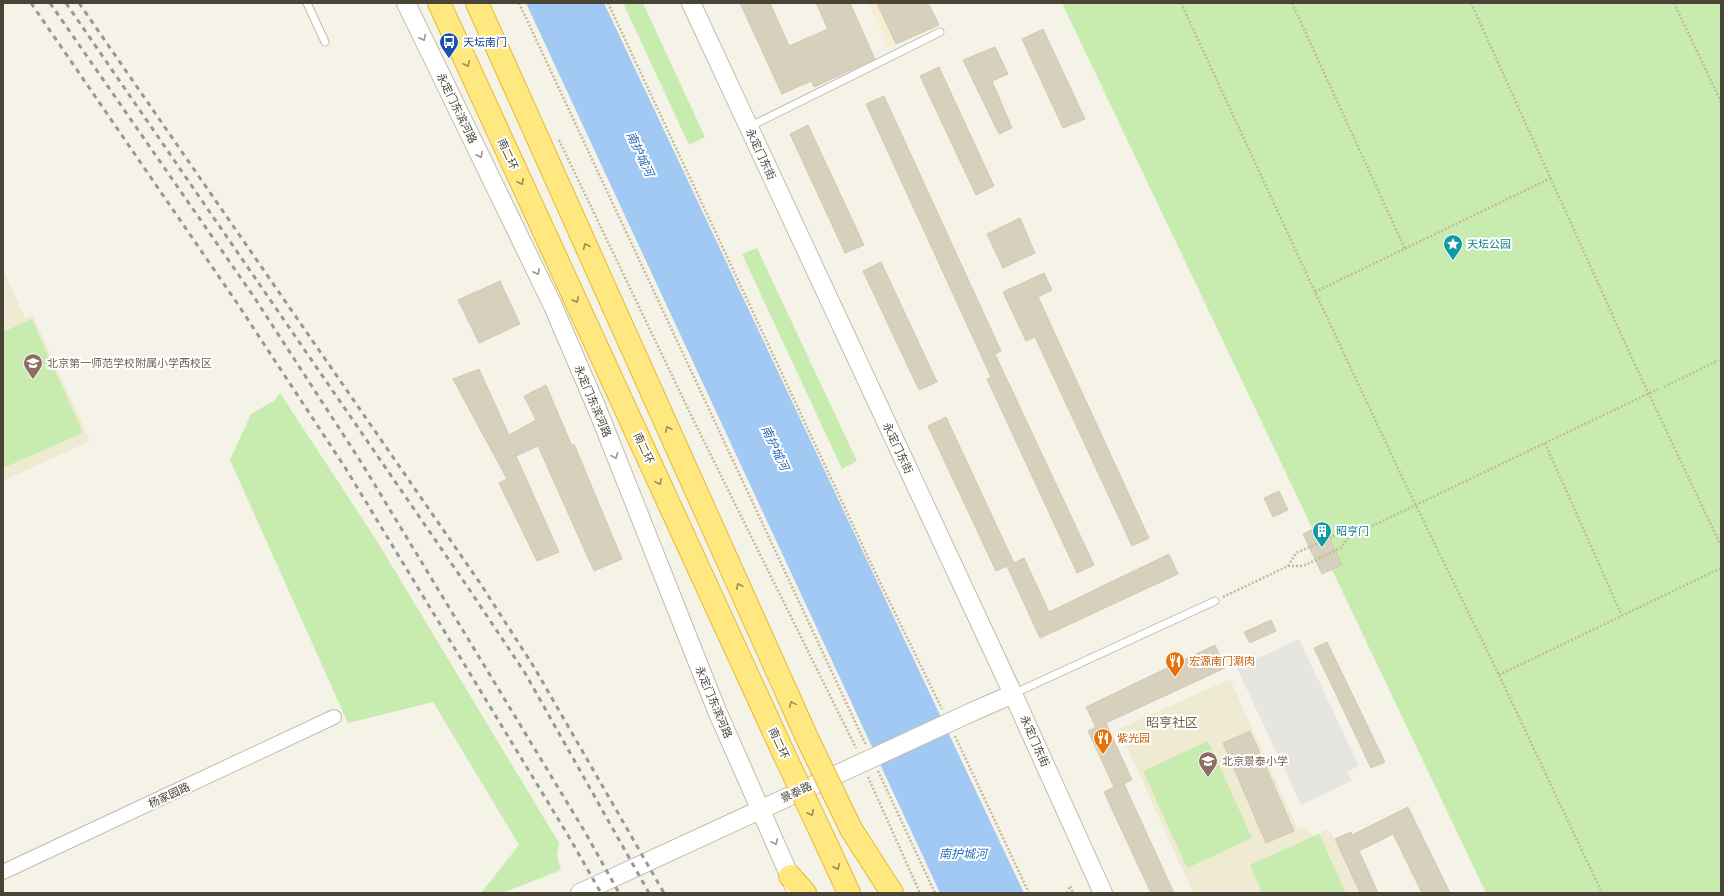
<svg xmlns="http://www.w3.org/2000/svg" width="1724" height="896" font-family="Mulish,'Noto Sans SC',sans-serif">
	<rect width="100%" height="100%" fill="#f5f3e8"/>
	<!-- commercial -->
	<path fill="#f7edd3" d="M868,3H928L939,25L888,48Z"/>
	<!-- education -->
	<path fill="#efead2" d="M3,269L25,318L33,315L90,441L3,481Z
		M1230,679L1298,829L1304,827L1313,836L1326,830L1331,832L1359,893H1193L1119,729Z"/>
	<!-- green -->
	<path fill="#c8ebb0" d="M623,3H643L705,137L689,145Z
		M1062,3H1721V893H1486Z
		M757,248L857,461L842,469L742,254Z
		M32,319L83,433L3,468V332Z
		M280,393L377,541L559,843L557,856L561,870L502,893H481L519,845L433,702L348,723L230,460L251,414L274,401Z
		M1208,741L1252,838L1187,868L1143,771Z
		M1319,834L1346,893H1262L1250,865Z"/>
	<!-- parking -->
	<path fill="#e6e5e0" d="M1299,639L1359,766L1347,772L1352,781L1301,805L1237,668Z"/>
	<!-- water -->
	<path fill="#a2c8f4" d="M526,3H604L1024,893H940Z"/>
	<!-- building -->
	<path fill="#d7d0bd" stroke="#d2c9b0" d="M740,3H770L789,46L828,29L816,3H850L875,59L814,87L811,81L782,94Z
		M877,3H928L939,25L896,44Z
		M1043,29L1085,119L1063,128L1022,39Z
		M995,47L1008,74L992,81L1012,128L999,134L963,60Z
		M939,67L994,186L976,195L920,76Z
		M884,96L1001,351L995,354L1094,565L1077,573L987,379L991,377L866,104Z
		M808,125L864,245L845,253L790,134Z
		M1020,218L1035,253L1003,268L987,234Z
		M881,262L937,382L919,390L863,271Z
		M1044,273L1052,290L1038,297L1149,538L1132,546L1035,337L1026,341L1003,292Z
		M500,281L520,324L479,343L458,300Z
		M479,369L509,435L536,420L524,396L546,385L572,446L574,444L622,559L594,571L538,446L516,456L559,552L537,561L499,483L507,479L453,379Z
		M946,417L1014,563L1024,558L1049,612L1169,554L1178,574L1040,638L1007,566L996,571L928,426Z
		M1279,491L1288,510L1273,517L1264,498Z
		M1323,524L1342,565L1322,574L1303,534Z
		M1271,620L1276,631L1250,643L1244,632Z
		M1327,642L1385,762L1371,768L1314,648Z
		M1215,645L1225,668L1106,723L1132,780L1124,784L1174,893H1151L1104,792L1114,787L1088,731L1096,727L1086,707Z
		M1250,731L1294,831L1266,843L1223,743Z
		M1408,807L1450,893H1422L1393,834L1359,851L1378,893H1360L1335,839L1351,832L1352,835Z"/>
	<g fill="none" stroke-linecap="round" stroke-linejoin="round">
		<!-- service casing -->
		<g stroke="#c1bcaa" stroke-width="9">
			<path id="service" d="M307,3L325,42
				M749,127L940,32
				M1013,694L1215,601"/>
		</g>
		<!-- minor casing -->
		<g stroke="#c1bcaa" stroke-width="16">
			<path id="minor" d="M3,872L334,717"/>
		</g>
		<!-- tertiary casing -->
		<g stroke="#c1bcaa" stroke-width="20">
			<path id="tertiary" d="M406,3L553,306L598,411L717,711L795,888
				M691,3L1013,694L1103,893
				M974,711L1013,694
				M580,893L866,761"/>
		</g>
		<!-- trunk casing -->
		<g stroke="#e5ba32" stroke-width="24">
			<path id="trunk" d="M439,3L783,752
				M477,3L808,740
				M851,829L892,893
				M825,841L849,893
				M790,876L805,893"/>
		</g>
		<!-- path -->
		<path stroke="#c4ba9b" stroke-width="2.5" stroke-dasharray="2 2" stroke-linecap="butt" d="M519,3L866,745
			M608,3L874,570L942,709
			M1181,3L1315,292L1402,477L1499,675L1602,893
			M1292,3L1405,249
			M1471,3L1637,369L1721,546
			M1674,3L1721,102
			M559,140L690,413L856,748
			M1315,292L1551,178
			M1664,387L1719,360
			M1545,443L1622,616
			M1288,566L1296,553L1336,535L1349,537
			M1223,597L1288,566H1303L1341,548L1349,537L1658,389
			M1499,675L1721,568
			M955,736L1029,893
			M878,771L935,893
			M868,777L920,893
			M1067,893L1070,886L1073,893"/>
		<!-- service -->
		<use href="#service" stroke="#fff" stroke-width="7"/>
		<!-- minor -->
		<use href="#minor" stroke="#fff" stroke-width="14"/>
		<!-- tertiary -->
		<use href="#tertiary" stroke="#fff" stroke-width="18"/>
		<!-- trunk -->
		<use href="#trunk" stroke="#ffe880" stroke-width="22"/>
		<!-- rail -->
		<path stroke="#989898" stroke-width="3" stroke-dasharray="5 5" stroke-linecap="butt" d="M31,3L237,303L346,469L569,837L601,893
			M50,3L254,297L361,462L585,832L619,893
			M66,3L469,589L525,673L649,893
			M79,3L480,583L534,667L664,893"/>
		<!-- tertiary-bridge casing -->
		<g stroke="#c1bcaa" stroke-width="20" stroke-linecap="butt">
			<path id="tertiary-bridge" d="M866,761L974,711"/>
		</g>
		<!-- trunk-bridge casing -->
		<g stroke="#e5ba32" stroke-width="24" stroke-linecap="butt">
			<path id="trunk-bridge" d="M808,740L851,829
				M783,752L825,841"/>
		</g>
		<!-- tertiary-bridge -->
		<use href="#tertiary-bridge" stroke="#fff" stroke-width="18"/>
		<!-- trunk-bridge -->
		<use href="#trunk-bridge" stroke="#ffe880" stroke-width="22"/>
	</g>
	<!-- one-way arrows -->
	<defs><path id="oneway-chevron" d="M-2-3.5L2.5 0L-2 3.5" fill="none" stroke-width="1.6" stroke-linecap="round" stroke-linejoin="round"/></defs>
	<g stroke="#9b9890">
		<use href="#oneway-chevron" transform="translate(423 38) rotate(64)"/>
		<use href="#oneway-chevron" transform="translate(480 155) rotate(64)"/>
		<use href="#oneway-chevron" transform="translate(537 272) rotate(64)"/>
		<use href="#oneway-chevron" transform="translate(615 456) rotate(68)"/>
		<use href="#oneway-chevron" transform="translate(775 842) rotate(66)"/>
	</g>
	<g stroke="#9b8e57">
		<use href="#oneway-chevron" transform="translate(467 64) rotate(65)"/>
		<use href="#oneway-chevron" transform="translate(521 182) rotate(65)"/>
		<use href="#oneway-chevron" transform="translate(586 246) rotate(-114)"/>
		<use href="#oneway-chevron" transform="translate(576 300) rotate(65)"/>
		<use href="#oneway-chevron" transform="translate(668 429) rotate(-114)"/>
		<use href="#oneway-chevron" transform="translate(659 482) rotate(65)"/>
		<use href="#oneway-chevron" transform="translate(739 586) rotate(-114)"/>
		<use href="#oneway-chevron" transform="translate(792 704) rotate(-114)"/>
		<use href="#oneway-chevron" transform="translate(811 813) rotate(65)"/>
		<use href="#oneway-chevron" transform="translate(837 867) rotate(65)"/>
	</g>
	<!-- icons -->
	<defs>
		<g id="bus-pin" transform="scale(1)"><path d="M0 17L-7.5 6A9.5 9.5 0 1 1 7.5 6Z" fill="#1a4fb4" stroke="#fff"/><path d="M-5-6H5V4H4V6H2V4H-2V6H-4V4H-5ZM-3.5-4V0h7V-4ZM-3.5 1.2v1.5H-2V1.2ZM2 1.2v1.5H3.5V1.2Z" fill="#fff"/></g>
		<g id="sight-pin" transform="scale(1)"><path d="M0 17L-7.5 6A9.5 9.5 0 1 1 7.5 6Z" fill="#0f9aa8" stroke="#fff"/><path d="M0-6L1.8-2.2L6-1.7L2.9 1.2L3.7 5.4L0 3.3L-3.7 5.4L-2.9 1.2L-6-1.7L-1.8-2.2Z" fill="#fff"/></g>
		<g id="school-pin" transform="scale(1)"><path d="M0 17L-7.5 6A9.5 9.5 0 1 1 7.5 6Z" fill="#8d6e63" stroke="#fff"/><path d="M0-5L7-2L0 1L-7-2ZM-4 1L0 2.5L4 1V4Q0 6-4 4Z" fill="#fff"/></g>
		<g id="building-pin" transform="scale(1)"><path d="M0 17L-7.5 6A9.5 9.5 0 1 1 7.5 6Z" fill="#0f9aa8" stroke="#fff"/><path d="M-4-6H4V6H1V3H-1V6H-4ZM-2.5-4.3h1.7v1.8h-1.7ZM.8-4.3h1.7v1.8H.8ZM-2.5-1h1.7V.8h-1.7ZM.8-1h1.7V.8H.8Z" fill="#fff"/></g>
		<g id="restaurant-pin" transform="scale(1)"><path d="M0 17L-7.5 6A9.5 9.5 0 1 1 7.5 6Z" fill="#e8710a" stroke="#fff"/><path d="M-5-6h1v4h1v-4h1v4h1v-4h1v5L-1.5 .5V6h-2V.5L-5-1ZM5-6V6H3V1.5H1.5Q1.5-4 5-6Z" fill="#fff"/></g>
	</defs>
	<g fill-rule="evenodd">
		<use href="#bus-pin" x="449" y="42"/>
		<use href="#sight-pin" x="1453" y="244"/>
		<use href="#school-pin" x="33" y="363"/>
		<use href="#building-pin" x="1322" y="531"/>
		<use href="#restaurant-pin" x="1175" y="661"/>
		<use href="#restaurant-pin" x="1103" y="738"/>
		<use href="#school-pin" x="1208" y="761"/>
	</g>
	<g text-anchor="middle" stroke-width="4" stroke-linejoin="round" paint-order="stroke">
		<!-- transit labels -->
		<g font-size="11" fill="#164399" stroke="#fff" text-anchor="start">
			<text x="463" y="46">天坛南门</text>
		</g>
		<!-- street labels -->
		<g font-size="11" fill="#494436" stroke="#fff">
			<text transform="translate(457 108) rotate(64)" y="4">永定门东滨河路</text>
			<text transform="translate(508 154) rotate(65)" y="4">南二环</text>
			<text transform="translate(761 154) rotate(65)" y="4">永定门东街</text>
			<text transform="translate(593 401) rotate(67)" y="4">永定门东滨河路</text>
			<text transform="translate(644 448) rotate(65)" y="4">南二环</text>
			<text transform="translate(898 448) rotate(65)" y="4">永定门东街</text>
			<text transform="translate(714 702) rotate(67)" y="4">永定门东滨河路</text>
			<text transform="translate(1035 741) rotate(66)" y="4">永定门东街</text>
			<text transform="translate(779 743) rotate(65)" y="4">南二环</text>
			<text transform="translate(796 792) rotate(-25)" y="4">景泰路</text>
			<text transform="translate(169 795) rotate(-25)" y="4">杨家园路</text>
		</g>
		<!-- culture labels -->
		<g font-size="11" fill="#0d838f" stroke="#fff" text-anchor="start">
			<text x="1467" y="248">天坛公园</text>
			<text x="1336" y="535">昭亨门</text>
		</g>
		<!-- education labels -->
		<g font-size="11" fill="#785e54" stroke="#fff" text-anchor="start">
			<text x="47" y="367">北京第一师范学校附属小学西校区</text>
			<text x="1222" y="765">北京景泰小学</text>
		</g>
		<!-- food labels -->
		<g font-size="11" fill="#c56008" stroke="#fff" text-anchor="start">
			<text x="1189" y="665">宏源南门涮肉</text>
			<text x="1117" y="742">紫光园</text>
		</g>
		<!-- water labels -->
		<g font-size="12" font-style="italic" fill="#2a6bbb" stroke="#fff">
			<text transform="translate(640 154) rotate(65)" y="4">南护城河</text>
			<text transform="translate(775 448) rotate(65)" y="4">南护城河</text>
			<text x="963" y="858">南护城河</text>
		</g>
		<!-- quarter labels -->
		<g font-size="13" fill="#6c644d" stroke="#fff">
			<text x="1172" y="727">昭亨社区</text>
		</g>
	</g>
	<!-- border -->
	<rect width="1724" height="896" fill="none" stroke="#494436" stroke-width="8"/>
</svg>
